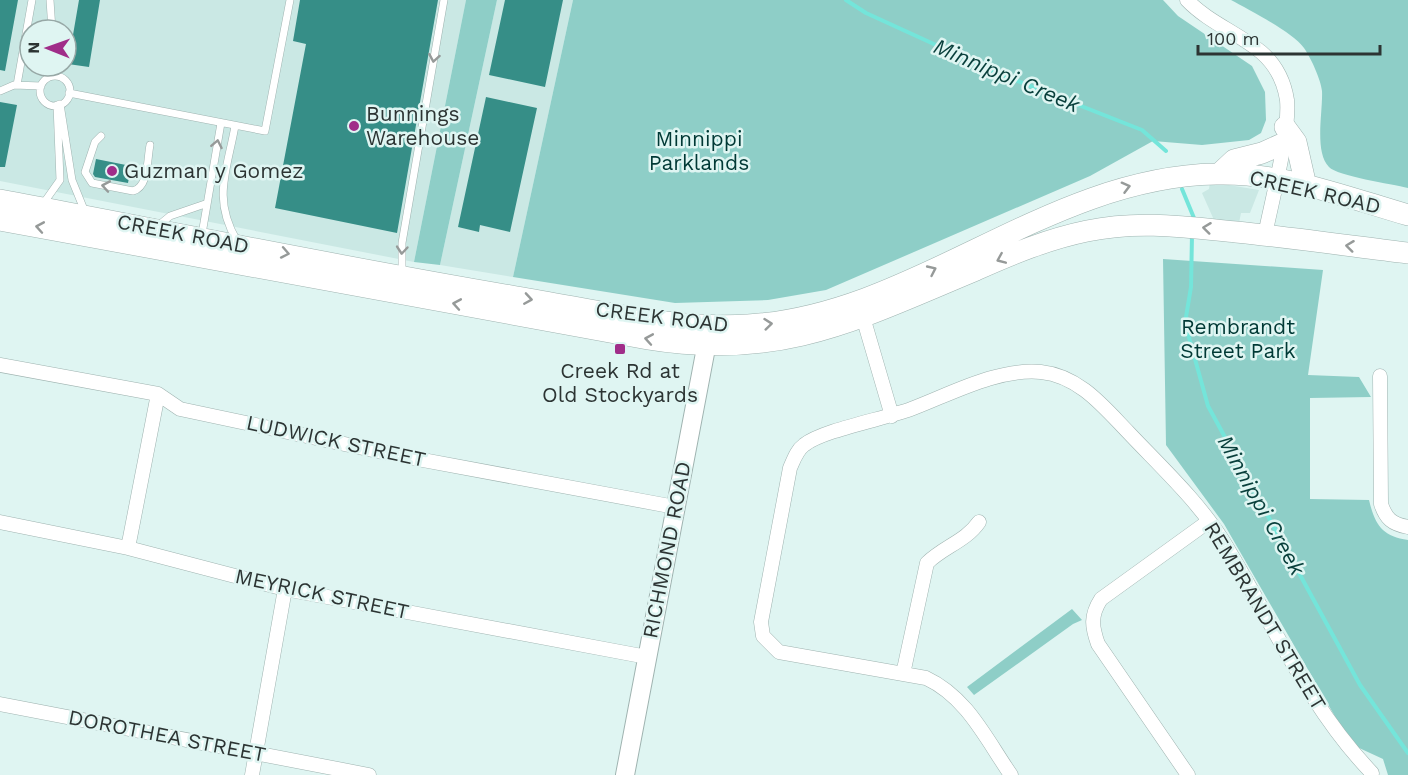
<svg xmlns="http://www.w3.org/2000/svg" width="1408" height="775" font-family="'Work Sans',sans-serif">
	<rect width="100%" height="100%" fill="#dff5f2"/>
	<!-- built -->
	<path fill="#cae8e4" fill-rule="evenodd" d="M0,0H466L414,262L0,181ZM30,30H66V66H30Z
		M497,0H573L513,277L440,265Z
		M1210,182L1259,190L1250,213H1241L1239,223L1214,220L1202,193L1209,189Z"/>
	<!-- green -->
	<path fill="#8ecec7" d="M466,0H497L440,265L414,262Z
		M573,0H1163L1178,16L1252,66L1265,92L1266,120L1261,133L1249,140L1202,145L1153,141L1090,176L826,290L768,300L675,303L513,277Z
		M1231,0H1408V188C1392,184 1337,176 1329,167C1314,152 1323,112 1322,91C1321,80 1311,58 1304,48C1293,32 1249,10 1231,0Z
		M1163,259L1323,270L1308,375L1359,377L1371,397L1310,398V499L1369,500C1375,525 1382,536 1408,540V775H1388L1383,759L1357,747L1344,732L1224,524L1166,445Z
		M1072,609L1082,620L1073,624L974,695L967,687Z"/>
	<g fill="none" stroke-linecap="round" stroke-linejoin="round">
		<!-- stream -->
		<path stroke="#74e5da" stroke-width="4" d="M846,0L866,13L995,72L1142,130L1166,151
			M1182,189L1194,218
			M1192,235L1191,287L1185,323L1208,406L1360,685L1408,753"/>
	</g>
	<!-- building -->
	<path fill="#368e87" d="M0,0H18L5,71L0,70Z
		M79,0H100L89,67L68,64Z
		M300,0H438L397,233L275,208L306,44L293,41Z
		M505,0H563L545,87L489,75Z
		M486,97L537,108L510,232L480,225L479,232L458,227Z
		M0,102L17,105L5,167H0Z
		M96,159L131,166L128,183L95,177L93,174Z"/>
	<g fill="none" stroke-linecap="round" stroke-linejoin="round">
		<!-- service casing -->
		<g stroke="#9fb3b0" stroke-width="8">
			<path id="service" d="M50,0L52,30
				M40 91a15 15 0 1 1 30 0a15 15 0 1 1-30 0Z
				M17,85L32,0
				M0,91L14,85L41,86
				M69,93L265,131L290,0
				M60,104L72,180L85,212
				M235,126C227,171 212,199 237,241
				M101,136L95,142L85,172L92,183L133,191C149,187 147,159 150,145
				M43,204L60,180L57,105
				M159,225L170,216L205,204
				M202,234L221,123
				M402,273V243L444,0"/>
		</g>
		<!-- minor casing -->
		<g stroke="#9fb3b0" stroke-width="15">
			<path id="minor" d="M1187,0C1208,22 1238,33 1261,52C1275,64 1284,81 1287,100C1290,132 1272,200 1265,235
				M863,317L892,416
				M0,365L158,394L180,409L396,455L675,507
				M1380,376L1381,504C1386,519 1392,524 1408,527
				M0,522L128,548L285,589L647,657
				M128,548L158,394
				M903,674L927,563C943,547 966,541 979,522
				M0,704L369,775
				M252,775L285,589
				M1011,775C986,739 967,697 926,678L779,652L763,636L761,622L790,468C794,459 797,450 804,445C823,430 884,419 911,409C951,394 997,368 1041,372C1079,376 1103,406 1128,432C1161,467 1198,501 1223,541C1271,619 1308,707 1372,773
				M1188,775L1098,644C1092,627 1090,616 1101,599L1209,521"/>
		</g>
		<!-- secondary casing -->
		<g stroke="#9fb3b0" stroke-width="20">
			<path id="secondary" d="M625,775L709,332"/>
		</g>
		<!-- primary casing -->
		<g stroke="#9fb3b0" stroke-width="22">
			<path id="primary" d="M1285,127L1296,142L1306,186
				M1219,174L1234,160L1262,153L1282,144
				M0,200C172,232 344,268 517,297C592,309 671,330 748,325C916,315 1046,177 1216,174C1282,172 1346,197 1408,215
				M0,220L648,339C781,361 858,319 976,270C1012,254 1048,239 1087,231C1138,220 1186,227 1236,232C1294,238 1351,246 1408,253"/>
		</g>
		<!-- service -->
		<use href="#service" stroke="#fff" stroke-width="7"/>
		<!-- minor -->
		<use href="#minor" stroke="#fff" stroke-width="14"/>
		<!-- secondary -->
		<use href="#secondary" stroke="#fff" stroke-width="18"/>
		<!-- primary -->
		<use href="#primary" stroke="#fff" stroke-width="21"/>
	</g>
	<!-- one-way arrows -->
	<defs><path id="oneway-chevron" d="M-2-3.5L2.5 0L-2 3.5" fill="none" stroke-width="1.6" stroke-linecap="round" stroke-linejoin="round" transform="scale(1.5)"/></defs>
	<g stroke="#969a99">
		<use href="#oneway-chevron" transform="translate(434 58) rotate(100)"/>
		<use href="#oneway-chevron" transform="translate(217 144) rotate(-79)"/>
		<use href="#oneway-chevron" transform="translate(106 186) rotate(-170)"/>
		<use href="#oneway-chevron" transform="translate(1126 187) rotate(-15)"/>
		<use href="#oneway-chevron" transform="translate(40 227) rotate(-170)"/>
		<use href="#oneway-chevron" transform="translate(1207 228) rotate(-173)"/>
		<use href="#oneway-chevron" transform="translate(1350 246) rotate(-173)"/>
		<use href="#oneway-chevron" transform="translate(402 250) rotate(95)"/>
		<use href="#oneway-chevron" transform="translate(285 253) rotate(11)"/>
		<use href="#oneway-chevron" transform="translate(1001 259) rotate(157)"/>
		<use href="#oneway-chevron" transform="translate(932 270) rotate(-25)"/>
		<use href="#oneway-chevron" transform="translate(528 299) rotate(9)"/>
		<use href="#oneway-chevron" transform="translate(457 304) rotate(-170)"/>
		<use href="#oneway-chevron" transform="translate(768 324) rotate(-6)"/>
		<use href="#oneway-chevron" transform="translate(649 339) rotate(-170)"/>
	</g>
	<!-- markers -->
	<g fill="#a02d89" stroke="#dff5f2" stroke-width="2">
		<circle cx="354" cy="126" r="6"/>
		<circle cx="112" cy="171" r="6"/>
		<rect x="614" y="343" width="12" height="12" rx="3"/>
	</g>
	<g text-anchor="middle" stroke-width="5" stroke-linejoin="round" paint-order="stroke">
		<!-- poi labels -->
		<g font-size="21" fill="#2c3433" stroke="#dff5f2" text-anchor="start">
			<text x="366" y="121">Bunnings<tspan x="366" dy="24">Warehouse</tspan></text>
			<text x="124" y="178">Guzman y Gomez</text>
			<text x="620" y="378" text-anchor="middle">Creek Rd at<tspan x="620" dy="24">Old Stockyards</tspan></text>
		</g>
		<!-- park labels -->
		<g font-size="21" fill="#003935" stroke="#dff5f2">
			<text x="699" y="146">Minnippi<tspan x="699" dy="24">Parklands</tspan></text>
			<text x="1238" y="334">Rembrandt<tspan x="1238" dy="24">Street Park</tspan></text>
		</g>
		<!-- street labels -->
		<g font-size="21" fill="#2c3433" stroke="#dff5f2">
			<text transform="translate(1315 192) rotate(13)" y="7">CREEK ROAD</text>
			<text transform="translate(183 234) rotate(11)" y="7">CREEK ROAD</text>
			<text transform="translate(662 317) rotate(7)" y="7">CREEK ROAD</text>
			<text transform="translate(336 441) rotate(12)" y="7">LUDWICK STREET</text>
			<text transform="translate(667 550) rotate(-79)" y="7">RICHMOND ROAD</text>
			<text transform="translate(322 594) rotate(12)" y="7">MEYRICK STREET</text>
			<text transform="translate(1265 616) rotate(59)" y="7">REMBRANDT STREET</text>
			<text transform="translate(167 736) rotate(11)" y="7">DOROTHEA STREET</text>
		</g>
		<!-- water labels -->
		<g font-size="22" font-style="italic" fill="#083f3b" stroke="#dff5f2">
			<text transform="translate(1007 75) rotate(23)" y="8">Minnippi Creek</text>
			<text transform="translate(1262 505) rotate(61)" y="8">Minnippi Creek</text>
		</g>
	</g>
	<!-- north arrow -->
	<g transform="translate(48 48) rotate(271)"><circle r="28" fill="#dff5f2" stroke="#97a8a6" stroke-width="1.5"/>
	<path d="M0-4.5L10 22L0 15L-10 22Z" fill="#a02d89"/>
	<text y="-9" font-size="16" font-weight="bold" text-anchor="middle" fill="#2c3433">N</text>
	</g>
	<!-- scale -->
	<path d="M1198 45v9h182v-9" fill="none" stroke="#2c3433" stroke-width="3"/>
	<text x="1207" y="45" font-size="18" fill="#2c3433" stroke="#dff5f2" stroke-width="4.5" paint-order="stroke">100 m</text>
</svg>
